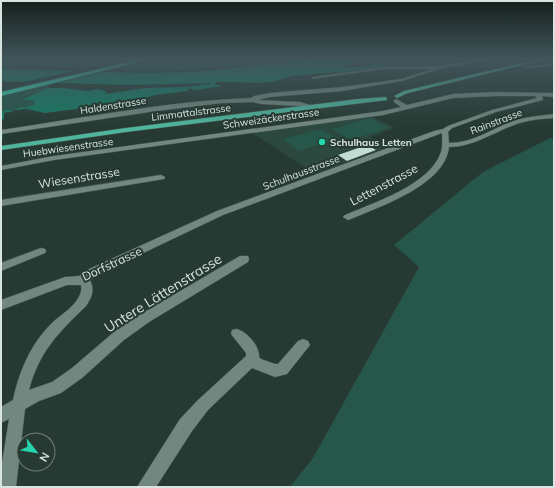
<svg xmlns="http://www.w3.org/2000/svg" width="555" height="488" font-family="Mulish,sans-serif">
	<rect width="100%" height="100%" fill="#263a33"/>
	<!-- built -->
	<path fill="#2c483f" d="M368,115L395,128L370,137L387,147L315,174L251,132Z"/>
	<!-- green -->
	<path fill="#27574a" d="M1,59H124L89,67H81L1,65Z
		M156,59H283C229,66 172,74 117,69Z
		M47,85L49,88L22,98L35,101L34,105L23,108L25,109L1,113V96Z
		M370,118L389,128L350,140L332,129Z
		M321,129L338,139L298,151L283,139Z
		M550,138L554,139V487H290L313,458L419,267L394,245L483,172Z"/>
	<!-- water -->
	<path fill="#167b63" d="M309,59H384L341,65C355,73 387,59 402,59C373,72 334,72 302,75C292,75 284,78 275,81C256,85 235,81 216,82L214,84L222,86L196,90L188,88L189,90L187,91L155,95L145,98H138L106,104L96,103L76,109L45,113L22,108L34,105L35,101L22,99L49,88H64L88,91L98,89L106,91L105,94L146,88L186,87L211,84V83L126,85L1,81V69L145,73L188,72L228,69Z"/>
	<!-- pier -->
	<path fill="#263a33" d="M83,69L112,70L49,85L15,84Z"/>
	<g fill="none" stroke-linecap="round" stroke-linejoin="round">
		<!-- stream -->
		<path stroke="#167b63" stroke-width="2" d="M18,109L23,108
			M1,112L11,111
			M1,120L3,118V113
			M1,141L2,134"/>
	</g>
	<!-- building -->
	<path fill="#c3dbd3" d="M367,145L376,150L347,161L338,155Z"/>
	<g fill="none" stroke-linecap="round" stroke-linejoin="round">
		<!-- minor casing -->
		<g stroke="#465852" stroke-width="1">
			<path id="minor" d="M482,59H492L442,68L402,81L342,91L270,97L257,100L300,102L313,106V108L300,106L261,104L253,102L222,103L156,111L1,134V130C84,118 168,101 251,98L254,96L270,93L342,87L401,79L432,69H385L311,79L313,77L385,67L441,66Z
				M554,63V65L526,68L524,67Z
				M496,92L554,93V97L542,96L543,100L496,112L452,128L448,132L449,143C471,143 489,131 508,123C523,117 538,116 554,114V118C540,119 527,120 514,125C492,133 473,147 449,147C445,185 381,206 351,219L348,220L343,217L345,215C375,202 430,185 441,152C443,146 442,139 442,133L223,215L97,275L90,280C95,290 92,297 86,306C58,333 39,352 29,390L52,382L72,368L114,332L141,314L240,256H248L249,259L248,262L149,322L124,340L82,378L61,393L39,401L25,409L16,487H1V469L9,419L1,423V407L13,400C19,372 30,345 51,324C61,314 84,302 81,285H67L1,310V300L65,277L79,276L89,269L217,211L434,131L443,129L448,126L492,110L537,98L535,96H496L453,98L383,115L54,160L1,170V166L54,156L383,111L401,107L394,102V100L396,99L407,105L453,94Z
				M161,175L165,177L164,179L1,206V200Z
				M41,248L45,249L46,251L45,253L1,271V263Z
				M237,329C247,332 260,346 259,357L261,359L275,364H278L298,341L303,339L308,341L310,345L287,374L275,377L252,368L208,410L192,431L156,487H137L180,419L198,400L246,356V353L231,334L232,330Z"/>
		</g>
		<!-- major casing -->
		<g stroke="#465852" stroke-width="1">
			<path id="major" d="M539,59H547L408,93L397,98L394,96L404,91Z
				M385,97L387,98V100L126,132L1,150V146L126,128L358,99Z"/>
		</g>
		<!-- highway casing -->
		<g stroke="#465852" stroke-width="1">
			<path id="highway" d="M142,59H152L1,96V92Z"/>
		</g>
		<!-- minor -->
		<use href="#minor" fill="#71877f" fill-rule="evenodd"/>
		<!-- major -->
		<use href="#major" fill="#4fb69c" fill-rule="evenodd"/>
		<!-- highway -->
		<use href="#highway" fill="#39d5b0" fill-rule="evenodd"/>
	</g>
	<!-- sky -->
	<linearGradient id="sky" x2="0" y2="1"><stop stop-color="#15201c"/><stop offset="0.46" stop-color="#41555b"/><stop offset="1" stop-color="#41555b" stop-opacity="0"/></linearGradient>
	<rect width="555" height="127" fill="url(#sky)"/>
	<!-- markers -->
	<circle fill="#26d5ae" stroke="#263a33" stroke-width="1.5" cx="322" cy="142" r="4"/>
	<g text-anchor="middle" stroke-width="4" stroke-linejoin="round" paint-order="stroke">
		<!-- far-street labels -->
		<g font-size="10" fill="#d8e4e0" stroke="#263a33">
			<text transform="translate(113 105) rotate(-9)" y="4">Haldenstrasse</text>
			<text transform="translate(191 112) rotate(-7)" y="4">Limmattalstrasse</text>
			<text transform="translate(271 118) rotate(-8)" y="4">Schweizäckerstrasse</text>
			<text transform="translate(496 121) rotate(-21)" y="4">Rainstrasse</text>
			<text transform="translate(68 147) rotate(-8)" y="4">Huebwiesenstrasse</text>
			<text transform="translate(301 172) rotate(-21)" y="4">Schulhausstrasse</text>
		</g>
		<!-- far-poi labels -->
		<g font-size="10" font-weight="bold" fill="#d8e4e0" stroke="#263a33" text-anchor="start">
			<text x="330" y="146">Schulhaus Letten</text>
		</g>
		<!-- street labels -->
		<g font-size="12" fill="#d8e4e0" stroke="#263a33">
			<text transform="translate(79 178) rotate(-9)" y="4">Wiesenstrasse</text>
			<text transform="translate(384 185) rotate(-28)" y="4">Lettenstrasse</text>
			<text transform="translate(112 264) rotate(-25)" y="4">Dorfstrasse</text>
		</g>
		<!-- near-street labels -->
		<g font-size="14" fill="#d8e4e0" stroke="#263a33">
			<text transform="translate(163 293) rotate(-32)" y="5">Untere Lättenstrasse</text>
		</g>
	</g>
	<!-- border -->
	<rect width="555" height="488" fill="none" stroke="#d8e4e0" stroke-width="4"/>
	<!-- north arrow -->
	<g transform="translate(36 452) rotate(121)"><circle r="19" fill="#263a33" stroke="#6d7e78"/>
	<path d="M0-3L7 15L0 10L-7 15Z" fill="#26d5ae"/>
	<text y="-6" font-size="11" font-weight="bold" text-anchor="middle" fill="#d8e4e0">N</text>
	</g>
</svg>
